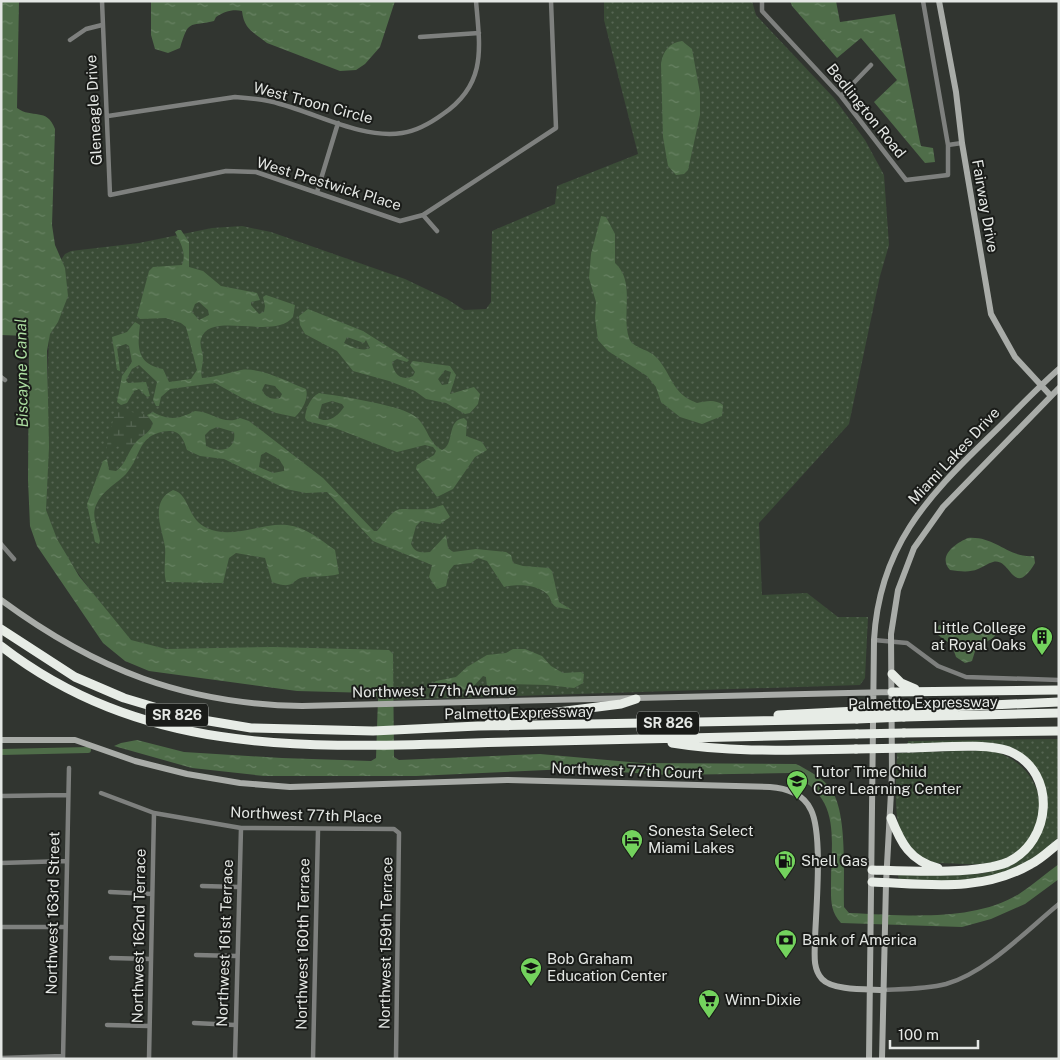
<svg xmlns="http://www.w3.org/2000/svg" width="1060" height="1060" font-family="'Public Sans',sans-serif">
	<defs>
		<pattern id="grass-dots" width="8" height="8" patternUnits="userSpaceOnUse" patternTransform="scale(1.25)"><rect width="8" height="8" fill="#3a4c36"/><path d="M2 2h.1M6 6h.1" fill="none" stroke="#566653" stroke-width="1.8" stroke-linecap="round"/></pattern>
		<pattern id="wetland-marsh" width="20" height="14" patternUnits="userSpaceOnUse" patternTransform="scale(1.25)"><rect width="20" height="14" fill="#3a4c36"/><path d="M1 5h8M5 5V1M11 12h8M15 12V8" fill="none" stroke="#566653"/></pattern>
		<pattern id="water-ripples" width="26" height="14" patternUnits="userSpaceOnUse" patternTransform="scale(1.25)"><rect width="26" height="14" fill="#4f6d49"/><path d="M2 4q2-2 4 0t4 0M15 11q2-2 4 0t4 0" fill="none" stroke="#688263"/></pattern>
	</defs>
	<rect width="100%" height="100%" fill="#313530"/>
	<!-- grass -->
	<path fill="url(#grass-dots)" d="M604,1H752L756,15L834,98L865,140L884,175L889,245L880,276L849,424L759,523L762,595L807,593L838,617H868L865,678L860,685L392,700L389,653L168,652L127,640L58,546L45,511L49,326L58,264L65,254L71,251L139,243L212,228L242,226L271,232L405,279L447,299L464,310L486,309L491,302L492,231L555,204L557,186L638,154L604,20Z
		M1059,739V837C1045,849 1031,862 1014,869C978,884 937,884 899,879L898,875H901L980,874L992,871L1029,850L1047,796L1016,752L908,744V741Z
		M988,750C1045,761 1060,830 1008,857C987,868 959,863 936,863C885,854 897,790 897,753Z"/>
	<!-- wetland -->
	<path fill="url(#wetland-marsh)" d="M121,410L147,415L153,423C151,431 134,446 127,455L124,450L118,446L107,453C106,438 112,425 116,412Z"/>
	<!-- water -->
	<path fill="url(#water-ripples)" fill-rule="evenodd" d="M1,1H19L17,108C32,119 47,107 55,129L52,225L55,245L65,268L68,296L58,322L50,334L47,351L49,447L46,510L57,539L79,576L131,640L166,649L273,647L389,650L393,654L394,757L399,760L540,754L641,763L796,764C808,770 823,778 831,789C848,814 843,875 844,907L849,913C902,915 972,923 1019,894C1033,885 1046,873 1059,864V879L1025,904L991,919L962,927L841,923C830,911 831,900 831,884C831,835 842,797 789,773L669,775L569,769L416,776H264L192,768L114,746L121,743L137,740L184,752L282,758L371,761L376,758L378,698L371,693L297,691L149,671L125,661L103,643L37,546L30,526L28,480L29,341L27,336L1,335Z
		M151,1H395L380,47L365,64L356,70L340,71L267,43C254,32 244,30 242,11C232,9 224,12 216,17L214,21C188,27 189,19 180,48L168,53L155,49L151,35Z
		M790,1H836L840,22L895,14L920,142L921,146L933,148L935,162L925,163L874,102L897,80L861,38L837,58L792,6Z
		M682,41L692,49L700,93V115L688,170L684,174L676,175L668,166L663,137L661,64C663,51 669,43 682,41Z
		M601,216L606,217L615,234V263C636,282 621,314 629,338C633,349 650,349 657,358C673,376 671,393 697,403C706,401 715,399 723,405L722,416L702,424L680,417L661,402L656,387L647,376L608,351L598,340L595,318L596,302L589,278L591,254Z
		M178,230H181L189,242V267L203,271L221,286L257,293L260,300L251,302V305L259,314L264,312L265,306L263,297L266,295L295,305L293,317C274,341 209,310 201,339C199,345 203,352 203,358C203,365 200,371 202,378C216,377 228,373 241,370C261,367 288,382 306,389C309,399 302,410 295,417L276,413L242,398L215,383L170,389L161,397L159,406H156L153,400L157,382L139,365L132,369L126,380L128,383L146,382L150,396L147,397L139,389L134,391L127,403L121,405L117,402L122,376L132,362L129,346L126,344L117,347L120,371L117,370L112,337L127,332L135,322L140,325C137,348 137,364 163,369L169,382L191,379L197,370L186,327L181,323L166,318L140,319L137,316L149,271L153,267L182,265C187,253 180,242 175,232ZM199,302L208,310L209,315L199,320L192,312L195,304ZM265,384L275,386L282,394L280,398C272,400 266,398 262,390Z
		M308,309L363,331L409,360L407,362L397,359L392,362C393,373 401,382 413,376L415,372L410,365L413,361L450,366L456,375L450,394L474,387L480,394L478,404L470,413L465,414L446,403L426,399L415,391L389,381L353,371L337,351L305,334L300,325L299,316ZM347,337L364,343L366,340L370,348C361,352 353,347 344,343ZM445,370L451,372L448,384L442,385L438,379Z
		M319,393C339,396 402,405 416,417C428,427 428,443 442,450C455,445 446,420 464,418L467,421L466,436L482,442L487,450L475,457L453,489L437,497L416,469L417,465L434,455L436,451L433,447L425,445L397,452L335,428L307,421L305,418C306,408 310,398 319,393ZM332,401L342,404L344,407C338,416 328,424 318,418L322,404Z
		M195,411C211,411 224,426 240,418L249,421L323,478L374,531H377C402,501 392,511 428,509C433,509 438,506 443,505L450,517L440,524L421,521L416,526L411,544C415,553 421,553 430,552L446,535L448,548L453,552L476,549L506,552L511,555L513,563L523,566L549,568L552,571L559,602L572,610L556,607C551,604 551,598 547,594C537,584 516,584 504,587L487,561L478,558L471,563L454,565L449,571L446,586L437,589L429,577L432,565L373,541L327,492L306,493L286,489L224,459L200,456L187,450C184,440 180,430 169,431C137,433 142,456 126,474C114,486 101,491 95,508C92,518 99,531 100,541L99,544L95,542L87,504L103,461L107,459L109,470L116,471C126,465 128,450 137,441C143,435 151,432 153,423L147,415L153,412C170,421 179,419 195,411ZM217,427L234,432C237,451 219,453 206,446L205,435L210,430ZM266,452L279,459L284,467V471L273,473L259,467L261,455Z
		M173,490C190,494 187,520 207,528C232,540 263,522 287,525C306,527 321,540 335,550L339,574C328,577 318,576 306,577C290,578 297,591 272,582L265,558L236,553L229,558L223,583L166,582C163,570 166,559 165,547C162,527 149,502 173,490Z
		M968,538C996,536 1007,558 1034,556L1035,563C1013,600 1011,557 993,562C988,563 983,567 978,569C969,573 959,571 950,570C937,556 956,543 968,538Z
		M939,625L969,634L988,627H996L997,633L993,638L976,648L972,661L965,663L956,657L952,645L938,635L937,630Z
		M513,649H525L542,656L551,666L563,673L581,672L584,674L583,683L574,688L547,685L503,684L487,687L486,677L483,676L470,690L433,688L432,684L436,681L456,677L467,667L487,655L506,653Z"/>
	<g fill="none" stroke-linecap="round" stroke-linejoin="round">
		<!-- canal -->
		<path stroke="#4f6d49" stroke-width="6" d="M1,752L88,750"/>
		<!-- street -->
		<path stroke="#7e807e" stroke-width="4.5" d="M102,1L110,195L226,171L256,172L400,221L423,215L556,128L551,1
			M762,1V11L841,96L906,180L948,175V145L923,1
			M420,37L479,33
			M70,40L86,29L102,25
			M841,96L871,65
			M108,116L235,97C250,98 265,99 280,104C318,114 362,139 402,133C417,131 432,122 443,114C487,84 480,48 476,1
			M948,145L962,143
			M317,192L338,123
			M423,215L437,231
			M1,377L5,380
			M1,544L14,559
			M874,640L907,643L938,666L966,677L1059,680
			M101,793L154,813L241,828L394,829L399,833L396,1059
			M1,796L67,795
			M1,863L66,861
			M202,886L239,887
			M110,892L152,894
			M1,927H65
			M196,955L237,956
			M111,958L151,959
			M884,990C905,989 926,989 946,984C986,973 1027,930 1059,904
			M194,1023L235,1025
			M107,1025L149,1026
			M1,1058L63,1056
			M63,1059L69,768
			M149,1059L154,813
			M235,1059L241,828
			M313,1059L318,830"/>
		<!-- secondary -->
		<path stroke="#a9aca8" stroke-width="6" d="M939,1L956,92L962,143L991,314L1015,357L1051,396
			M1,600C96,670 184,704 302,706L892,692
			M1,740H75L135,761L187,774L240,783L290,787L507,780L770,787C786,788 804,794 811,810C823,834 816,909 815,939C815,952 812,968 822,979C833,991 869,989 884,990
			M869,1059L874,640C879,548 926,498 988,438C1012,415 1034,391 1059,369
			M882,1059L886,883L892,774L891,634L898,590L914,548L943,507L1059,388"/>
		<!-- highway -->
		<path stroke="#e7ece6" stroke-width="9" d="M1,629L75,677L124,698L191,718L251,728L373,731L478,726L857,719
			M1,646C154,764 329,746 509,742C625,740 741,737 857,734
			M892,674L901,683L915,689
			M892,692L1059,690
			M905,709L1059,702
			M778,715L857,711
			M904,717L1059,713
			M489,723L503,719L621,704L636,699
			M904,733L1059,731
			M672,743C732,753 795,750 856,749
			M891,818C901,843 910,861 938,868
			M872,870C906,871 978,875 1008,862C1052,841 1057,773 1011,752C989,742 935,748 909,748
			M872,882C927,884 981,893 1031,864C1041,859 1050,850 1059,843"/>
		<!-- highway-bridge -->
		<path stroke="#e7ece6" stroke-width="9" d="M857,711L905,709
			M857,719L904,717
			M857,734L904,733
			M856,749L909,748"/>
	</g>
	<!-- icons -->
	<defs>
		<g id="building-pin" transform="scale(1.125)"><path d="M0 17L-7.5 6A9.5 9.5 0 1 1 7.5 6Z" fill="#73d25d" stroke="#1a1c19"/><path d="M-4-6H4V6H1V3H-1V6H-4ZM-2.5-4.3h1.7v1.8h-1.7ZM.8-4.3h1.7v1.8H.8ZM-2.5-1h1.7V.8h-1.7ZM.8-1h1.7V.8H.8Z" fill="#111"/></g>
		<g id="school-pin" transform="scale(1.125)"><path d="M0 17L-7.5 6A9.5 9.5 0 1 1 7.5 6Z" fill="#73d25d" stroke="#1a1c19"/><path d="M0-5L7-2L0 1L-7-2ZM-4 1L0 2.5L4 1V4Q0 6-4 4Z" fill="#111"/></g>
		<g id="hotel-pin" transform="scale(1.125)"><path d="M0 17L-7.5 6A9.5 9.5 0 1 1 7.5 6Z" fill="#73d25d" stroke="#1a1c19"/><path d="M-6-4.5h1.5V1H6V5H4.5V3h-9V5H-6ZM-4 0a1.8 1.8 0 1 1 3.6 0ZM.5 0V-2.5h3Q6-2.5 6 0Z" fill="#111"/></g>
		<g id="fuel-pin" transform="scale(1.125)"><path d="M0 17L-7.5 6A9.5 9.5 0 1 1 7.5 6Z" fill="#73d25d" stroke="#1a1c19"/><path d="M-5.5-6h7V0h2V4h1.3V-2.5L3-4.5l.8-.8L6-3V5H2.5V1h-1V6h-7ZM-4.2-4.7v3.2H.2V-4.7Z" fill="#111"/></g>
		<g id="bank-pin" transform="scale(1.125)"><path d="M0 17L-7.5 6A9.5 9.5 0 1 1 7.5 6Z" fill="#73d25d" stroke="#1a1c19"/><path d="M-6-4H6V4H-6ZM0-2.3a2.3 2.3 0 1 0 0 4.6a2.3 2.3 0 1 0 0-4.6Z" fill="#111"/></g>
		<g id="supermarket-pin" transform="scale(1.125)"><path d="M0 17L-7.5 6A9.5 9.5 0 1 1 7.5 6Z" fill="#73d25d" stroke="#1a1c19"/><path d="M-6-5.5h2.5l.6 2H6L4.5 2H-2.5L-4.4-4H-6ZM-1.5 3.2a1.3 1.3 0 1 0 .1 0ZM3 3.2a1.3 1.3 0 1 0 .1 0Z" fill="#111"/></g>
	</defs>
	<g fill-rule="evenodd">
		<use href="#building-pin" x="1042" y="637"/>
		<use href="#school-pin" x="797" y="781"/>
		<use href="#hotel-pin" x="632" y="840"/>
		<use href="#fuel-pin" x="785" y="861"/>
		<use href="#bank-pin" x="786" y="940"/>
		<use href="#school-pin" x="531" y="968"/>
		<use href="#supermarket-pin" x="709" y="1000"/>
	</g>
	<g text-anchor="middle" stroke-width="4" stroke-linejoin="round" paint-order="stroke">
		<!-- shield labels -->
		<g fill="#1a1c19" stroke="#a7aaa7" stroke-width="1">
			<rect x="146" y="703.5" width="62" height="23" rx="4"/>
			<rect x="637" y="711.5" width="62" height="23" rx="4"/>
		</g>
		<g font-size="14" font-weight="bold" fill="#e4e7e4">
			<text x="177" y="720">SR 826</text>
			<text x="668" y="728">SR 826</text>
		</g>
		<!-- street labels -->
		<g font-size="15" fill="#e4e7e4" stroke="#1a1c19">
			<text transform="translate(313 103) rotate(15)" y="5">West Troon Circle</text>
			<text transform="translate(94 110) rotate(-93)" y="5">Gleneagle Drive</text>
			<text transform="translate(866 111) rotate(51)" y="5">Bedlington Road</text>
			<text transform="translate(329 184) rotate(17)" y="5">West Prestwick Place</text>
			<text transform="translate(985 206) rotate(80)" y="5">Fairway Drive</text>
			<text transform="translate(954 456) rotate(-47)" y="5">Miami Lakes Drive</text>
			<text transform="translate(434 691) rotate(-1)" y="5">Northwest 77th Avenue</text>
			<text transform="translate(923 703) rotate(-1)" y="5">Palmetto Expressway</text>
			<text transform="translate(519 713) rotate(-1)" y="5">Palmetto Expressway</text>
			<text transform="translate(627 771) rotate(2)" y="5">Northwest 77th Court</text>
			<text transform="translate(306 815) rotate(2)" y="5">Northwest 77th Place</text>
			<text transform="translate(53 913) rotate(-89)" y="5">Northwest 163rd Street</text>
			<text transform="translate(139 936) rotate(-89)" y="5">Northwest 162nd Terrace</text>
			<text transform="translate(225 943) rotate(-88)" y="5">Northwest 161st Terrace</text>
			<text transform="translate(386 943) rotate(-89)" y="5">Northwest 159th Terrace</text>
			<text transform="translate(303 944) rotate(-89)" y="5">Northwest 160th Terrace</text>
		</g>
		<!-- poi labels -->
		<g font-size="15" fill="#e4e7e4" stroke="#1a1c19" text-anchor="start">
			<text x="1026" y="633" text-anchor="end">Little College<tspan x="1026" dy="17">at Royal Oaks</tspan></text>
			<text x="813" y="777">Tutor Time Child<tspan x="813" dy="17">Care Learning Center</tspan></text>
			<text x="648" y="836">Sonesta Select<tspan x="648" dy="17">Miami Lakes</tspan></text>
			<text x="801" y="866">Shell Gas</text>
			<text x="802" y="945">Bank of America</text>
			<text x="547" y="964">Bob Graham<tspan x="547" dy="17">Education Center</tspan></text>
			<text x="725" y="1005">Winn-Dixie</text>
		</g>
		<!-- water labels -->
		<g font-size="16" font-style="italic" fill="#addfa2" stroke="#1a1c19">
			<text transform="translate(21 373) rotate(-91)" y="6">Biscayne Canal</text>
		</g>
	</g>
	<!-- border -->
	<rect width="1060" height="1060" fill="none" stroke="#e4e7e4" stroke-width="5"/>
	<!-- scale -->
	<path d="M890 1040v8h88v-8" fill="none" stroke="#e4e7e4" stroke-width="2.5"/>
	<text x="898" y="1040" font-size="15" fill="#e4e7e4" stroke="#1a1c19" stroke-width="4" paint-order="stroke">100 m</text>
</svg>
